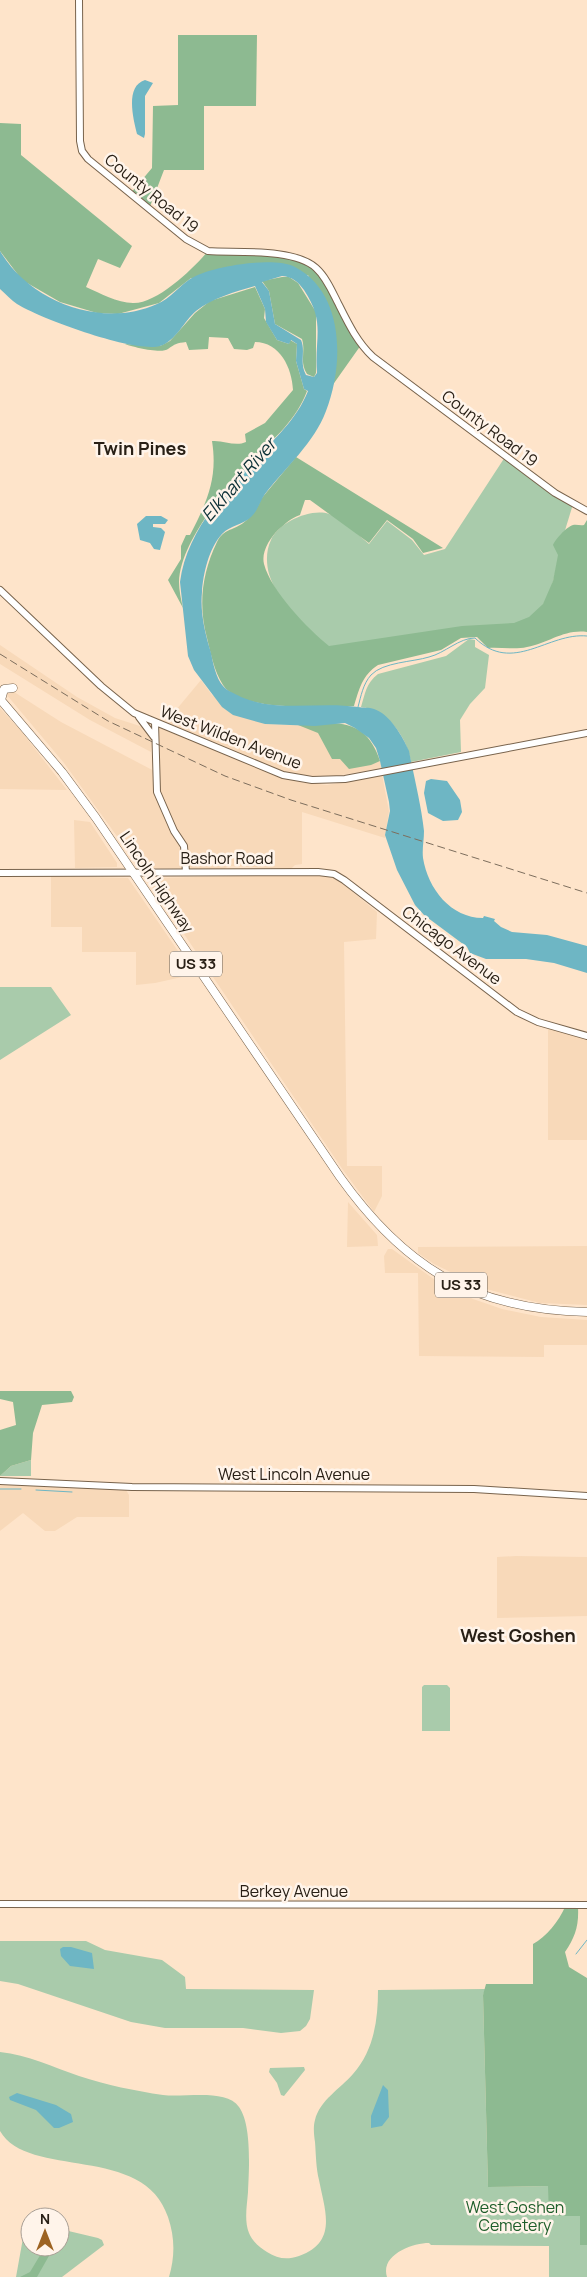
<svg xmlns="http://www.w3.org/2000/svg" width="587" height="2277" font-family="Manrope,sans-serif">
	<rect width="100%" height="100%" fill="#fee4ca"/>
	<!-- built -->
	<path fill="#f8d9b9" d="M0,645L77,697L115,718L146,728L152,741L151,752L90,720L0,664Z
		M201,680L212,695L265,724L315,726L380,761L382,768L330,777L299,776L283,772L166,722Z
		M11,690L61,722L158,773L156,724L261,769L299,782L327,785L382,775L389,811L385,838L302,812V864L295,865L291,869L229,866L224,869L140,868L64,763L6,694V691Z
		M0,708L21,731L67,790L0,789Z
		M74,820L90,822L117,863V867L75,868Z
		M320,874L338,880L377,912L376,939L344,942L347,1166H382V1196L374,1212L343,1170L149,882L154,878Z
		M51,876L128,878L191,970V975L155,983L136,985V952H82V927H51Z
		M548,1026L587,1036V1140H548Z
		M348,1202L377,1235L378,1246L347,1247Z
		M587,1246V1305L540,1303L486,1289L434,1264L418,1253V1247Z
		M388,1249H392L435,1280L473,1299L502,1309L541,1317L587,1320V1345H544V1357L419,1356L418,1273H385L384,1256Z
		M0,1484L126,1490L129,1495V1517H77L55,1531H45L23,1513L0,1531Z
		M516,1556L587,1557V1616L497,1618V1557Z"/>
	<!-- green -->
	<path fill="#a9cbab" d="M505,457L573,504C569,518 564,532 561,546C552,582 554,610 515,625L329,648C308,630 277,601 269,574C266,563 266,550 271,540C279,522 311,508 329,514C343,519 358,535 369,544L387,521L412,540L424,555L445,549Z
		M469,639L475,640V647L489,655L485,688L470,704L460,720L461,752L411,762C407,737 388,710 361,707C365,694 366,683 378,674L446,656Z
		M0,987H51L71,1015L0,1060Z
		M31,1460V1476H0L11,1466Z
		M424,1685H447L450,1688V1731H422V1687Z
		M0,1941H86L105,1950L162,1960L185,1977L186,1989L314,1990L310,2019L306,2026L300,2031L281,2033L243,2028H165L131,2022L18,1984L0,1981Z
		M486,1989L483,1995L488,2187L549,2186L580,2216V2245H587V2277H549V2246L431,2245L429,2243C412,2243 380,2255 387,2277H169C175,2256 175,2238 168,2217C144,2143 28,2180 0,2131V2052C28,2055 53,2067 79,2076C107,2085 135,2091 163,2095C184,2098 226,2088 239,2107C252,2125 249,2170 248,2192C247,2206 244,2220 249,2233C252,2241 260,2248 267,2252C278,2259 287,2260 299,2256C338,2242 325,2211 319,2180C316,2168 316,2155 315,2142C314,2135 313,2127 315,2120C320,2100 340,2089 353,2074C374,2050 378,2020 378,1990Z
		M304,2067L305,2070L284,2096L281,2095L277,2083L269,2072L270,2068Z
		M29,2229L30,2247H60V2229L98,2238L102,2240L104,2245L62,2277H16L23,2238Z"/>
	<!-- forest -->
	<path fill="#8dba91" d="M178,35H257L256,106H204V170H164L149,209L130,194L152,168L153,106L178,105Z
		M0,123L21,124V155L132,246L120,268L98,259L86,287C100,293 117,303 133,303C157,304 194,268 208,251L284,255L315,267L361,345L332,386L336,338L308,275L191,278L159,303L118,314L97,313L60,302L22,280L0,251Z
		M282,277H289L298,283L316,312V373L314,377L307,374C299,362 306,352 302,339L275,324L269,291L262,281Z
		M255,287L265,309L264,318L277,340L289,344L290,340L297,344L296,361L304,389L307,391C296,421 272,440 251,462C225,490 180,542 179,582C179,590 181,600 183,608L168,580L181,559V546L186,535H190C207,502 218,478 212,441C224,440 235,447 246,442L245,434L265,423L293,390C292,368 280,342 255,342L253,348L247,350L234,349L228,338L209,337L208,349L189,350L186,342C177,343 175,344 168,349C162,354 132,347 125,344L160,346L170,341L195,313L210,301Z
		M296,457L443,548L423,553L413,539L387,520L369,543L310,500H305L300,515C291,518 286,523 278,530C270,538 261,552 264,564C271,591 308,629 329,646L462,626L514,623L529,617L543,604L553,581L558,555L553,545C555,540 566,527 573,525C577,524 580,526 584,525L587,520V632C564,629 549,643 527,647C515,650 501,647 488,648L477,637L461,638L441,650L378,665C362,675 359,690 354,706C324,706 241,713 223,685C214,671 211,654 207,638C198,605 202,573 217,542C223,530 230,531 240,525C249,520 258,508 261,499Z
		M329,723C357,723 371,734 380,761L371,765L349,769L340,759H332L318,733L298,725Z
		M0,1391H71L74,1397L72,1402L42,1405L33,1433L31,1460L11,1466L0,1476V1430L16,1425L13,1402L0,1399Z
		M565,1907H578C579,1926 575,1937 565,1952L569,1967L587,1978V2245H580V2216H549L548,2186L488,2187L483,1995L486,1984H533V1944C546,1937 559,1921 565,1907Z
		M45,2247H54L37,2277H20L30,2272Z"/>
	<!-- water -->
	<path fill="#6eb6c4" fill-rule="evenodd" d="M145,80L153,83L145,96V134L144,138L137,134C133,118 125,86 145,80Z
		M0,251C30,302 102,329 157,304C170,299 179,286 190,279C210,266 274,256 295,267C345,293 344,365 326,411C314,443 286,467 265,494C260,501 258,510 252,516C244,525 230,525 222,534C209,548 203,574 202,592C200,613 205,633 211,653C213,663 216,678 223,686C227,691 236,694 241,697C279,713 319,701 358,707C363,708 369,707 374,709C390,714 403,737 409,751C414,777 421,804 424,831C424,840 422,849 423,858C428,889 451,918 483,918L484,916L495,919L494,921L501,927L512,932L547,935L587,946V973L554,963L526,959H486L470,953L467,947L424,915L415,905L397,870L385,835L390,811L389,802L380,761L376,748L369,738L355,728L345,723L315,726L265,724L233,715L222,707L194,670L188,656L180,582C186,535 220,496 251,463C273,440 296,421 308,391L304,389L296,361L297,344L291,340L289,344L277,340L266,322L265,309L255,286C235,292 212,298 196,311C184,321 176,341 160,346C134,353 41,319 17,304C11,300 6,294 0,289ZM282,276C293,277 298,282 304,290C326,323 314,338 317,373L314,377L306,375C299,362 306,352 301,340L275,324L269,291L262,282Z
		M146,516H161L168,520L165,524H153V527L161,528L165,532L160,550L154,549L150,543L140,540L137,524Z
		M431,779L447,781L460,800L462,812L458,820L443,821L428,813L424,793L426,781Z
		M63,1947H71L92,1953L94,1969L70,1966L61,1956L60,1949Z
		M383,2085L388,2090L389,2117L382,2126L371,2128V2116Z
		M17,2093L56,2105L71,2114L73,2122L59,2128H54L36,2110L10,2100L9,2097Z"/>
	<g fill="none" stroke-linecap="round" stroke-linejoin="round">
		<!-- stream -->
		<path stroke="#6eb6c4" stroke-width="1" d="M358,707C361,696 363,684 371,675C383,662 413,662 429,657C445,653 459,638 475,638C513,675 548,632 587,636
			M0,1489H21
			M36,1490L72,1492
			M576,1954L587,1940"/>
		<!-- tertiary casing -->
		<g stroke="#78634c" stroke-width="8">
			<path id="tertiary" d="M79,0L80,141L82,151L88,159L186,239L208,251C237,253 294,248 316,268C326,277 332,291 338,303C348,323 357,342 373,357L555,493L587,511
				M0,590L101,686L134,713L283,775L312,780L345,779L587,733
				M139,717L154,737
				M155,722L157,792L174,831L184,846L186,872
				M0,873L318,872L334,874L344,880L517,1012L538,1022L587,1036
				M0,1481L132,1487L474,1489L587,1496
				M0,1904L587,1905"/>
		</g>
		<!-- trunk casing -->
		<g stroke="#78634c" stroke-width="9">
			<path id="trunk" d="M0,699L62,772L96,818L340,1177C405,1268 474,1310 587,1312
				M1,700L4,689L13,688"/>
		</g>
		<!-- tertiary -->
		<use href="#tertiary" stroke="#fff" stroke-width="6"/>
		<!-- trunk -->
		<use href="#trunk" stroke="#fff" stroke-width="8"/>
		<!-- rail -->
		<path stroke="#7d6e5d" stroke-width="1" stroke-dasharray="8 4" stroke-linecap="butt" d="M0,654L108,721L225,776L291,800L587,893"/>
	</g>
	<g text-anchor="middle" stroke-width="5" stroke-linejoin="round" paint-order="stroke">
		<!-- shield labels -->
		<g fill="#fff4ea" stroke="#696056" stroke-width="1">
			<rect x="170" y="951.5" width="52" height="25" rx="4"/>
			<rect x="435" y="1272.5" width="52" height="25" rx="4"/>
		</g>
		<g font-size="15" font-weight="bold" fill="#292016">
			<text x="196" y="969">US 33</text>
			<text x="461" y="1290">US 33</text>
		</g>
		<!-- street labels -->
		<g font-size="16" fill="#292016" stroke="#fff4ea">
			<text transform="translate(152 193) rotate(39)" y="6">County Road 19</text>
			<text transform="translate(490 428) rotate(37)" y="6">County Road 19</text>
			<text transform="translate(231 737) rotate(21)" y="6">West Wilden Avenue</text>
			<text x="227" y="864">Bashor Road</text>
			<text transform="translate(157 882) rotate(56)" y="6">Lincoln Highway</text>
			<text transform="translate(452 945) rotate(37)" y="6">Chicago Avenue</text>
			<text x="294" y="1480">West Lincoln Avenue</text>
			<text x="294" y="1897">Berkey Avenue</text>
		</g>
		<!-- park labels -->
		<g font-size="16" fill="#1e5e2a" stroke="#fff4ea">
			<text x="515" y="2213">West Goshen<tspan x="515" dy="18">Cemetery</tspan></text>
		</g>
		<!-- neighbourhood labels -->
		<g font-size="18" font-weight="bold" fill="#292016" stroke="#fff4ea">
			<text x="140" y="455">Twin Pines</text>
			<text x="518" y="1642">West Goshen</text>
		</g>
		<!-- water labels -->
		<g font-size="18" font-style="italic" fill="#0c3037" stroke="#fff4ea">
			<text transform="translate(239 480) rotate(-49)" y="6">Elkhart River</text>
		</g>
	</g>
	<!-- north arrow -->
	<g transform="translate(45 2232)"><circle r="24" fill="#fff4ea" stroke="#a99f95"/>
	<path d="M0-4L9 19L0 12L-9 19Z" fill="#9d6322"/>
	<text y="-8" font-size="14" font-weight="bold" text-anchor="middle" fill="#292016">N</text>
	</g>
</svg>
